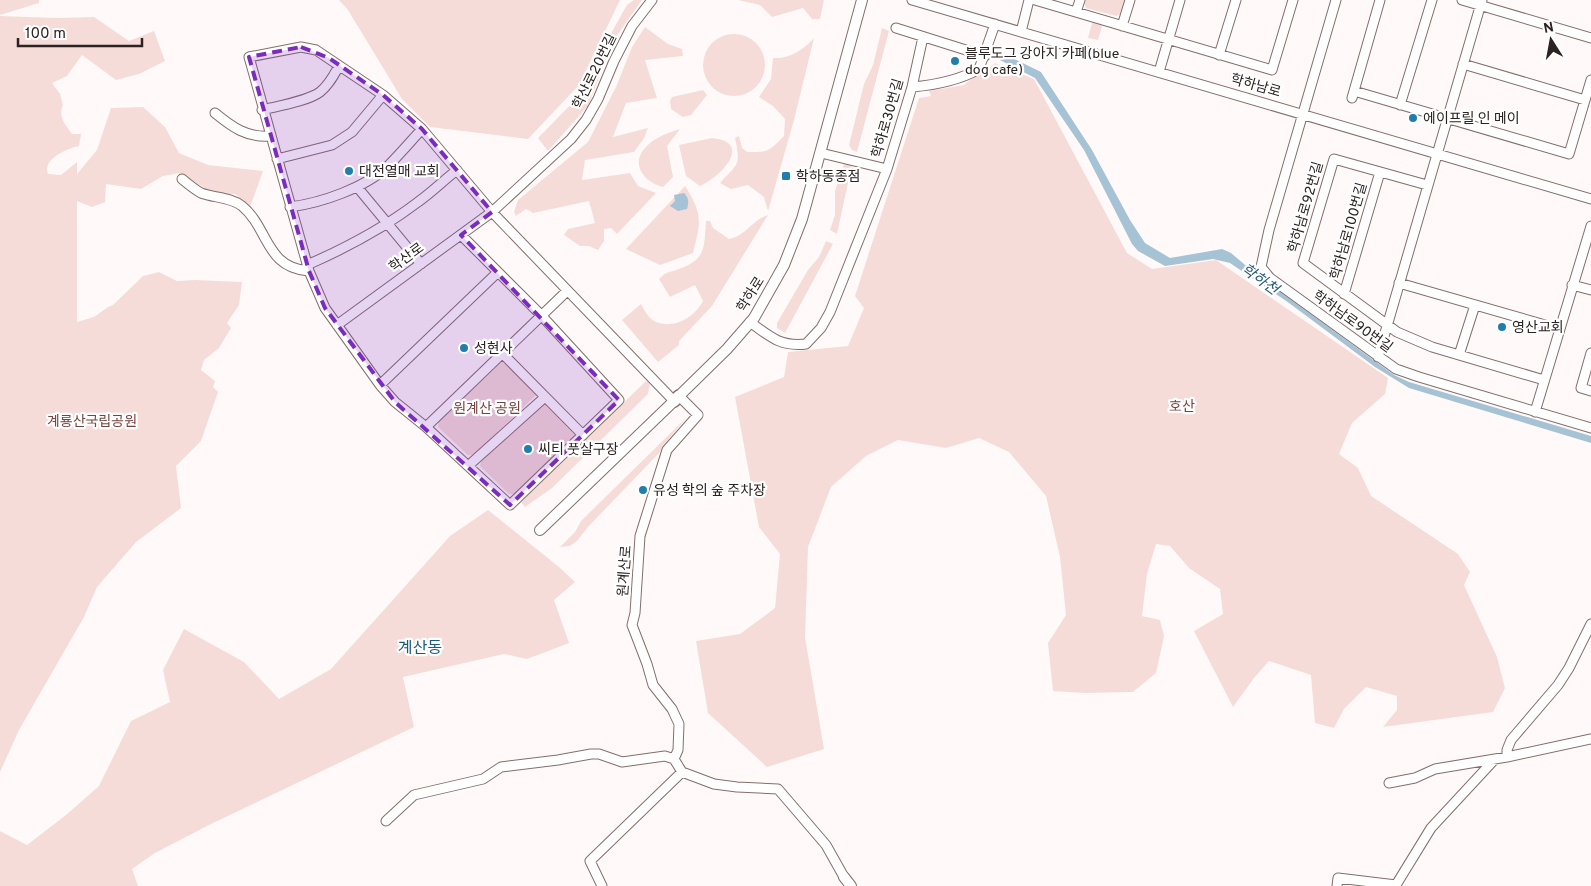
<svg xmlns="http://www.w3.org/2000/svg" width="1591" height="886" font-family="Overpass,'Noto Sans KR',sans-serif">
	<rect width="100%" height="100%" fill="#fffaf9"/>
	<!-- green -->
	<path fill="#f6dcd8" d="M0,0H39V3L0,15Z
		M339,0H620L579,85L528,139L430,127L402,99L348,10Z
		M634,0H642L613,41L588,106L548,151L538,138L580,95L592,67L627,5Z
		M688,0H824L820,19H812L803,8L772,17L760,5L738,0Z
		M1085,0H1125L1121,14L1116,16L1086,8L1084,3Z
		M0,16L57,18L94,17L129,41L154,31L165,61L139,74L116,80L82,55L67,76L52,83L60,94L63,105C58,117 65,124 72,134H81L79,146C68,148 42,159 48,174L61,175L77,162V174L97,150L111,108L143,107L165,127L179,153L208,165L263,171L250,207L235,194H215L179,173L163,176L141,189L106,184L105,202L92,207L77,201V322L94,317L108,307L113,305L143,276L159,272L177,281L195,280L242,282L239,305L227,323L231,328L219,348L204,360L201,370L215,381L213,387L218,392L201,441L176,466L181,508L136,542L97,587L84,617L19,730L0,772Z
		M1093,20L1103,23L1098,40L1088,38Z
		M645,27L668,44L682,49L683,56L645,60L657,98L626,103L613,137L648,128L644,138L634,152L585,160L582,180L630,173L638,186L656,193L617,234L611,228L604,229V241L598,250L589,246H580L564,235L568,229L595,223L589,201L533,213L526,209L516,216L514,212L518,200L588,142L616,87L632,47Z
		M882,28L889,31L857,152L852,150L849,145L864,84L873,65Z
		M703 65a31 31 0 1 1 62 0a31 31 0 1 1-62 0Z
		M814,38L794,120L768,211L764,197L748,185L731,189L720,183C738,163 741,166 735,138L739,136L742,148L747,152C769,152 768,152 784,136L785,119L773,106L759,97L771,79L773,58C790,59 803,50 814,38Z
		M995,63L1034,79L1127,253L1152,269L1216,260L1388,378L1385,394L1352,423L1339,454L1358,468L1371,496L1458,554L1470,572L1464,585L1497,657L1505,688L1493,712L1383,727L1397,710V696L1366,687L1344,709L1334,728L1315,723L1311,675L1269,661L1254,678L1233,707L1194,631L1223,614L1220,589L1189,568L1170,546L1156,544L1147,574L1142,616L1160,620L1164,636L1156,673L1133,692L1085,693L1053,691L1048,643L1066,615L1060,557L1046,496L1009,452L979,438L946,448L898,440L866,456L831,487L808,547L805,637L824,749L767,767L708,713L696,641L740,634L775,608L780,554L759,527L735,397L784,377L788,352L848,346L864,308L855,296L919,98L931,96L929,91L964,85L987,65L988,69Z
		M703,90L707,95L691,115L683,117L671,109L670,101L672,97Z
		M680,129L667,146L673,177L663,187C645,183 629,164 646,147C655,137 668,133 680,129Z
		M712,138C754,142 721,177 700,186L686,176L679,145Z
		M847,162L852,164L837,234L830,230L835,215V191L844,164Z
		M685,186C703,214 701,222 693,253L660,265L626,249Z
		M768,215L712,306L679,341V345L658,362L622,320L641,304C644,310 649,319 656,322C674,329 694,318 703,301L695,285L670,297L659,279C666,272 667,273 676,270C706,260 704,249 706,221H710L713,228L729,239C746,236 752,220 768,215Z
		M826,241L833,244L785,333L777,328V323L808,270L819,257Z
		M502,359L536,390V395L474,455H468L438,427L439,420Z
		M646,381L650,383L648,394L552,488L525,507L521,502Z
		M543,402H547L575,431V437L514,494H509L480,466L481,461Z
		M687,417L663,446L660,452L588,527L577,541L570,546L560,547L575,532L581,521Z
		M488,510L559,567L575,582L554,600L569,643L527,659L504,654L403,677L414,727L209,825L155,853L132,869L138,886H0V831L27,845L66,815L99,786L131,721L170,702L163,670L184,629L244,662L279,699L331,669L450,536Z"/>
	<!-- water -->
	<path fill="#a6c3d5" d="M1002,53L1041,72L1092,150L1130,220L1145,243L1170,258L1222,249L1231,253L1257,275L1394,375L1409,382L1591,436V443L1409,388L1375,367L1289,303L1230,263L1213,259L1165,266L1138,251L1132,244L1084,150L1035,78L1000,60Z
		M684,193C689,198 689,202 687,209L678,211L670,206L675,201L674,195Z"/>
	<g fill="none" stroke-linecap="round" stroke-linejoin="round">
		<!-- minor casing -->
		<g stroke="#836e6b" stroke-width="11">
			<path id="minor" d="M912,0L1591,199
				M1035,0L1272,70L1293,0
				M1336,0L1269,230L1261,267L1270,278L1396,369L1419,377L1591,428
				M1462,0L1591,38
				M1076,12L1080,0
				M1122,26L1130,0
				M896,28L985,56
				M1021,32L1029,0
				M1219,55L1236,0
				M1463,64L1585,100
				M1159,72L1180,0
				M912,87C935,85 958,81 979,69L995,24
				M1354,91L1569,154L1591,80
				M1352,98L1380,0
				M1400,105L1432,0
				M262,110C278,106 308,101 320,92C329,85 334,75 339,66
				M215,113C232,127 247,138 270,136
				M821,153L887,169
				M277,159L332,145L352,132L383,95
				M182,179C188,184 194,189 201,193C214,198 231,197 242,206C269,228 265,268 309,271
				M1427,185L1334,159L1303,263L1397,332L1432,347L1544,380
				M358,188L421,264
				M290,207C321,203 365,188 388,166C400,154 411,141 422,129
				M461,235L541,315L619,400L510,505L426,427L395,402L380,385L325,308L309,271L249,57L301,47L316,50L383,95L422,129L492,212L674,401
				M307,265C346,248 384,228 418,202C432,192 444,180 457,170
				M1399,283L1559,329
				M1572,285L1591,290
				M1344,294L1380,172
				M750,322C770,337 781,347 806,344L821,328L830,312L887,169L912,87L923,37
				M337,325L492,212L571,139L586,120L598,99L614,61L632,26L652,0
				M502,353L583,435
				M1591,353L1581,388L1591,391
				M1459,355L1475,305
				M1378,357L1482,0
				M380,385L498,272
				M679,396L698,415L667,450L640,536L635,613L632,625L647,664L653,685L672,709L679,724L678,750L674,759L682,772L714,784L737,787L778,789L826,845L844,877
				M1535,412L1591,226
				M426,427L567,291
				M468,466L545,397
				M1507,757V750L1511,740L1558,685L1569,668L1591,624
				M1389,783L1415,778L1435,769L1507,757L1591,739
				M386,821L414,795L483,779L501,767L558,760L591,754H599L622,762L665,756L674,759
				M602,886L590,861L682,772
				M1337,886L1338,878L1396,885L1431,828L1495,759"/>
		</g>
		<!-- tertiary casing -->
		<g stroke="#836e6b" stroke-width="12">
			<path id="tertiary" d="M679,396L727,349L754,318L784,265L802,219L862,0
				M540,530L674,401
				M844,877L851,886"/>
		</g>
		<!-- secondary casing -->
		<g stroke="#836e6b" stroke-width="14">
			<path id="secondary" d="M674,401L679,396"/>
		</g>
		<!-- minor -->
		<use href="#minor" stroke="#fff" stroke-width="9"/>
		<!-- tertiary -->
		<use href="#tertiary" stroke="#fff" stroke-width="10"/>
		<!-- secondary -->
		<use href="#secondary" stroke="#fff" stroke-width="11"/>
	</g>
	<!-- marked area -->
	<path fill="#7b2cbf" fill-opacity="0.2" stroke="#7b2cbf" stroke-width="4" stroke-dasharray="10 6" stroke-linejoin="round" d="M301,47L329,58L383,95L422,129L492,212L461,235L619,400L510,505L395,402L325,308L309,271L249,57Z"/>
	<!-- markers -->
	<g fill="#217eab" stroke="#fff" stroke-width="2">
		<circle cx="955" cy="61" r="5"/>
		<circle cx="1413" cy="118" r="5"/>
		<circle cx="349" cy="171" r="5"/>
		<rect x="781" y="171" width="10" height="10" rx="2.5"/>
		<circle cx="1502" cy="327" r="5"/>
		<circle cx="464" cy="348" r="5"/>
		<circle cx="528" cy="449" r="5"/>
		<circle cx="643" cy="490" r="5"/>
	</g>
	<g text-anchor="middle" stroke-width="4.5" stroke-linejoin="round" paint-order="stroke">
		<!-- poi labels -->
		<g font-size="14" fill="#2b2221" stroke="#fff" text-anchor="start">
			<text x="965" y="58">블루도그 강아지 카페(blue<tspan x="965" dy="16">dog cafe)</tspan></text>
			<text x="1423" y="123">에이프릴 인 메이</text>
			<text x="359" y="176">대전열매 교회</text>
			<text x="796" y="181">학하동종점</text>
			<text x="1512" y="332">영산교회</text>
			<text x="474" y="353">성현사</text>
			<text x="538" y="454">씨티 풋살구장</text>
			<text x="653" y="495">유성 학의 숲 주차장</text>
		</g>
		<!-- street labels -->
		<g font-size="14" fill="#2b2221" stroke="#fff">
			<text transform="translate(594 71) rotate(-64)" y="5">학산로20번길</text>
			<text transform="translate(1256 85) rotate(16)" y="5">학하남로</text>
			<text transform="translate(887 118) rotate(-74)" y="5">학하로30번길</text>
			<text transform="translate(1305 207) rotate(-74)" y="5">학하남로92번길</text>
			<text transform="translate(1348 231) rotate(-74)" y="5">학하남로100번길</text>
			<text transform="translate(406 257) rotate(-36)" y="5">학산로</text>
			<text transform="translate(750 294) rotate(-58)" y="5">학하로</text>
			<text transform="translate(1353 321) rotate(36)" y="5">학하남로90번길</text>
			<text transform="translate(624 571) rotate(-86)" y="5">원계산로</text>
		</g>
		<!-- park labels -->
		<g font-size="14" fill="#77453f" stroke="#fff">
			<text x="1182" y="411">호산</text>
			<text x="487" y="413">원계산 공원</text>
			<text x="92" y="426">계룡산국립공원</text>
		</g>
		<!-- water labels -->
		<g font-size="15" font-style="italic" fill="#255974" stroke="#fff">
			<text transform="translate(1260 279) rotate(36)" y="5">학하천</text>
		</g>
		<!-- quarter labels -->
		<g font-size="16" fill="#1e5b7b" stroke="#fff">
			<text x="420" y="653">계산동</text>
		</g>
	</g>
	<!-- north arrow -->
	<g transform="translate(1551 40) rotate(349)" stroke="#ffffff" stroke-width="4" paint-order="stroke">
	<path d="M0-4L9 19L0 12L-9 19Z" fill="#2b2221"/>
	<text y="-8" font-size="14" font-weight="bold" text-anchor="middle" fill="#2b2221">N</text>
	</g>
	<!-- scale -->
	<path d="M18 38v8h124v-8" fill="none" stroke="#2b2221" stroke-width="2.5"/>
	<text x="25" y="38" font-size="15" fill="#2b2221" stroke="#ffffff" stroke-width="4" paint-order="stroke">100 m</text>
</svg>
